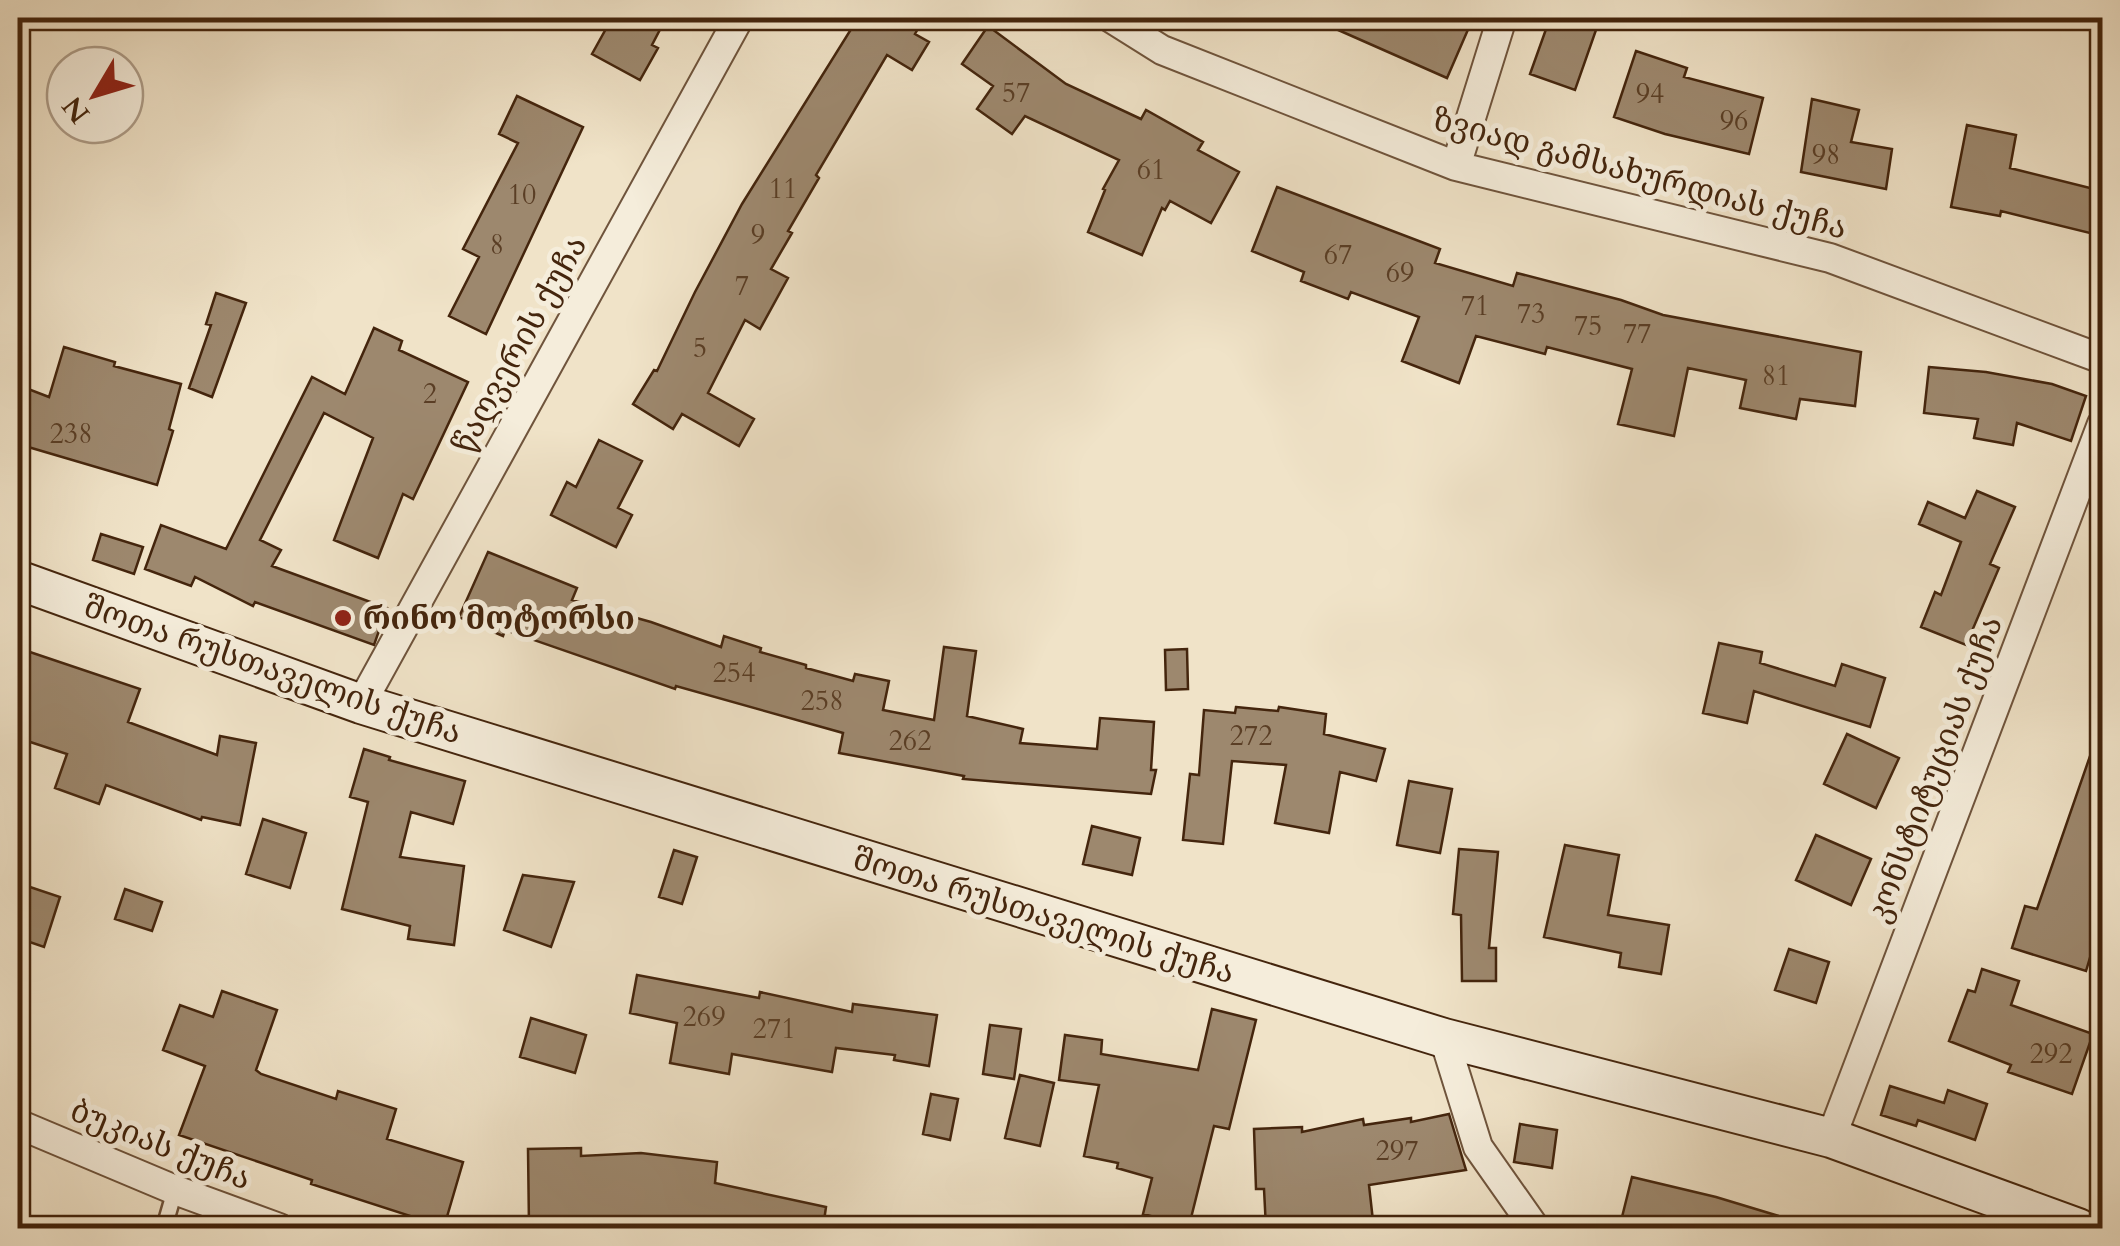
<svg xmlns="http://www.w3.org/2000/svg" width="2120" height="1246" font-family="Cardo,'Noto Serif Georgian',serif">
	<rect width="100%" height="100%" fill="#f0e3c8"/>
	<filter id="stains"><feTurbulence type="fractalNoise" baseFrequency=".002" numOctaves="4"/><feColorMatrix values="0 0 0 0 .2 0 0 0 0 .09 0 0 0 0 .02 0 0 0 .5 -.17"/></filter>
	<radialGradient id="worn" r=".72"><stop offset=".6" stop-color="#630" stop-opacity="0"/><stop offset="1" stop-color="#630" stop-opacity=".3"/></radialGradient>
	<!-- building -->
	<path fill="#9d886e" stroke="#44250d" stroke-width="2.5" d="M612,18H666L652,45L658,48L640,80L592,54Z
		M858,18H924L915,34L929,42L912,70L887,55L816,175L819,178L788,231L792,233L771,269L788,278L760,329L745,320L708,393L754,419L739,446L682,414L673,429L633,404L654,370L657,371L695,292L742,204Z
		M1311,18H1473L1447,78Z
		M1550,18H1564L1596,30L1575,90L1530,74Z
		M988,26L1066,84L1141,119L1146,110L1203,142L1198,150L1239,172L1211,223L1170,201L1165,210L1162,208L1142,255L1088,232L1105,190L1103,189L1119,160L1025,116L1012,134L977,109L993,86L962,64Z
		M1636,51L1687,68L1684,77L1763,98L1749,154L1665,134L1614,117Z
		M517,96L583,127L486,334L449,316L479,257L463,249L518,143L499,134Z
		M1812,99L1859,110L1851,142L1892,149L1886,189L1801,172Z
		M1967,125L2016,135L2010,168L2102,191V236L2001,211L2000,216L1951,207Z
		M1277,187L1440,249L1435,263L1513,286L1517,273L1621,300L1663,315L1861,352L1855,406L1800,399L1796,419L1740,408L1746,380L1688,368L1674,436L1618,424L1632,369L1547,347L1545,354L1476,336L1459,383L1402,361L1419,317L1351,292L1348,299L1301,281L1304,272L1252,251Z
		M216,293L246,303L212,397L189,388L211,325L206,324Z
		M374,328L402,341L399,350L468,382L413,499L403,494L378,558L334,540L373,438L324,413L260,540L281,550L272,566L387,608L374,645L255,602L253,606L195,577L191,586L145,569L161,525L226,549L312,377L345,394Z
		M64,347L115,362L114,366L181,384L169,429L173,431L157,485L18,444V385L49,397Z
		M1929,367L1986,372L2052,384L2086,396L2071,441L2017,423L2013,445L1974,438L1978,419L1924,413Z
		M599,440L642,461L618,508L632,515L616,547L551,515L567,482L576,487Z
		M1977,491L2015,507L1990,564L1999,568L1966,645L1921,627L1935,592L1941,595L1961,542L1919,524L1928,502L1965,518Z
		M101,534L143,547L134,574L93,560Z
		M488,552L577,588L572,600L651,622L721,647L724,636L761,648L760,652L806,665V668L853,681L855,674L889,681L883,710L934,720L944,647L976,651L967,716L1023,729L1020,743L1097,749L1100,718L1154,722L1151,770H1156L1151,794L963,779L964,776L839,753L843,733L676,686L675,689L505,630L503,636L459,617Z
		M1719,643L1762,652L1760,663L1835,686L1842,664L1885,678L1870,727L1754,691L1747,723L1703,713Z
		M18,648L140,689L128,722L217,755L220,736L256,743L240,825L202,817L201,820L106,785L99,804L55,788L67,754L18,738Z
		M1187,649L1188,689L1166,690L1165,650Z
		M1236,707L1278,711L1279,707L1326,714L1324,734L1385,749L1376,781L1340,772L1329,833L1275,823L1286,765L1232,761L1223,844L1183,840L1190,774L1199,775L1204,710L1235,713Z
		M2098,733H2102V917L2086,971L2012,948L2025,906L2037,909Z
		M1847,734L1899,758L1876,808L1824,784Z
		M364,749L390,757L389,760L465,781L453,824L411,812L400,857L464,866L454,945L408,939L410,926L342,909L368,802L350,797Z
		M1409,781L1452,789L1440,853L1397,845Z
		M263,819L306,833L290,888L246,874Z
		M1092,826L1140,838L1132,875L1083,864Z
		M1816,835L1871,859L1851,905L1796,880Z
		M1565,845L1619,855L1608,915L1669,925L1661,974L1619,967L1621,953L1544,937Z
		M1459,849L1498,852L1489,948H1496V981H1462L1461,915L1453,914Z
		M674,850L697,857L682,904L659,897Z
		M523,875L574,882L551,947L504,930Z
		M18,883L60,897L44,947L18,938Z
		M125,889L162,902L152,931L115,919Z
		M1789,949L1829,962L1816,1003L1775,990Z
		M1982,969L2019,981L2011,1005L2093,1034L2072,1094L2008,1072L2011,1065L1949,1041L1968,990L1975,992Z
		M637,975L759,998L760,992L852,1012L853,1004L937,1015L929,1066L894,1060L895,1055L836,1048L832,1072L732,1054L729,1074L670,1063L677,1023L630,1013Z
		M222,991L277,1010L256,1070L261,1074L336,1099L338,1091L396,1109L387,1139L463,1162L444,1227L311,1184L312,1180L179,1135L205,1066L163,1050L180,1005L213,1017Z
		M1212,1009L1256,1020L1229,1129L1214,1126L1189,1226L1143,1214L1152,1178L1117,1168L1118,1163L1084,1156L1099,1085L1059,1080L1065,1035L1102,1040L1101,1054L1198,1070Z
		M531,1018L586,1035L575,1073L520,1057Z
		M990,1025L1021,1029L1014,1079L983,1074Z
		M1020,1075L1054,1083L1040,1146L1005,1138Z
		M1890,1086L1944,1103L1948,1090L1987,1104L1975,1140L1918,1120L1916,1126L1881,1115Z
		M931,1094L958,1099L950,1140L923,1134Z
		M1449,1114L1466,1170L1369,1185L1373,1221L1309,1228H1266L1264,1189H1256L1254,1129L1302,1127V1132L1363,1119L1364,1125L1411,1118V1122Z
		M1520,1124L1557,1130L1552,1168L1514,1162Z
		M581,1148V1156L641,1153L717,1162L715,1183L826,1207L823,1228L529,1227L528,1149Z
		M1632,1177L1716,1197L1802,1223L1801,1228H1668L1622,1217Z"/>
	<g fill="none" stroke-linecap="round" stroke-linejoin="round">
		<!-- service casing -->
		<g stroke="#6f543c" stroke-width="19">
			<path id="service" d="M164,1228L175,1190"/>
		</g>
		<!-- minor casing -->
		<g stroke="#6f543c" stroke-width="32">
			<path id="minor" d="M1111,18L1162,50L1456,166L1830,258L2102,359
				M1456,166L1502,18
				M361,704L739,18
				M1444,1038L1478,1147L1535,1228
				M18,1124L175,1190L279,1228
				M1831,1138L2102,424"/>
		</g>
		<!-- secondary casing -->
		<g stroke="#44250d" stroke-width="42">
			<path id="secondary" d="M18,580L361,704L1444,1038L1831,1138L2078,1228"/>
		</g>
		<!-- service -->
		<use href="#service" stroke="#f5eddb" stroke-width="14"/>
		<!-- minor -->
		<use href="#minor" stroke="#f5eddb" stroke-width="28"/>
		<!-- secondary -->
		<use href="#secondary" stroke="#f5eddb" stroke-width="38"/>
	</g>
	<!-- markers -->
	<circle fill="#8f2418" stroke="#f5eddb" stroke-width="4" cx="343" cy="618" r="10"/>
	<g text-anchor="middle" stroke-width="10" stroke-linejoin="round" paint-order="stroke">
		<!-- number labels -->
		<g font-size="28" fill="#5a3e25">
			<text x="1016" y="102">57</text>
			<text x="1650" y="103">94</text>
			<text x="1734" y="130">96</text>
			<text x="1826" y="164">98</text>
			<text x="1151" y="179">61</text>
			<text x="783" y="198">11</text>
			<text x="522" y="204">10</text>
			<text x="758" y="244">9</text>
			<text x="497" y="254">8</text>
			<text x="1338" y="264">67</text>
			<text x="1400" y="282">69</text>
			<text x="742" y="295">7</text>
			<text x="1475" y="315">71</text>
			<text x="1531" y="323">73</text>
			<text x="1588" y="335">75</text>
			<text x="1637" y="343">77</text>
			<text x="700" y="357">5</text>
			<text x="1776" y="385">81</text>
			<text x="430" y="403">2</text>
			<text x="71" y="443">238</text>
			<text x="734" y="682">254</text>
			<text x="822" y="710">258</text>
			<text x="1251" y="745">272</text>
			<text x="910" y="750">262</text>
			<text x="704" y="1026">269</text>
			<text x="774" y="1038">271</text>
			<text x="2051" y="1063">292</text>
			<text x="1397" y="1160">297</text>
		</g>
		<!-- street labels -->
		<g font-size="32" fill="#44250d" stroke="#f5eddb">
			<text transform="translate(1640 173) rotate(15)" y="11">ზვიად გამსახურდიას ქუჩა</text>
			<text transform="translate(519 344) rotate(-61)" y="11">წაღვერის ქუჩა</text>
			<text transform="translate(273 669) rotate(19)" y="11">შოთა რუსთაველის ქუჩა</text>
			<text transform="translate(1934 769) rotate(-69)" y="11">კონსტიტუციას ქუჩა</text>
			<text transform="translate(1044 915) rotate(17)" y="11">შოთა რუსთაველის ქუჩა</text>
			<text transform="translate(161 1144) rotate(22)" y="11">ბუკიას ქუჩა</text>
		</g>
		<!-- poi labels -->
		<g font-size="32" font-weight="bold" fill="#44250d" stroke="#f5eddb" text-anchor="start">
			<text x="363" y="629">რინო მოტორსი</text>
		</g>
	</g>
	<!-- margin -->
	<rect width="2120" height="1246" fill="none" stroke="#f0e3c8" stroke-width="60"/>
	<rect x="20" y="20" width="2080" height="1206" fill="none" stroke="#44250d" stroke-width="5"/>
	<rect x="30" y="30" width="2060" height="1186" fill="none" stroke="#44250d" stroke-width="2.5"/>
	<!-- north arrow -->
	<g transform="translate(95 95) rotate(232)"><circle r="48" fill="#f5eddb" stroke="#ae9d89" stroke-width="2.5"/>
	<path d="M0-8L18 38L0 25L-18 38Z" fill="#8f2418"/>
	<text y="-15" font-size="28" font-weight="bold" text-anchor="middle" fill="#44250d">N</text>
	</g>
	<rect width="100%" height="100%" filter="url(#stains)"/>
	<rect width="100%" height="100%" fill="url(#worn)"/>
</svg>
